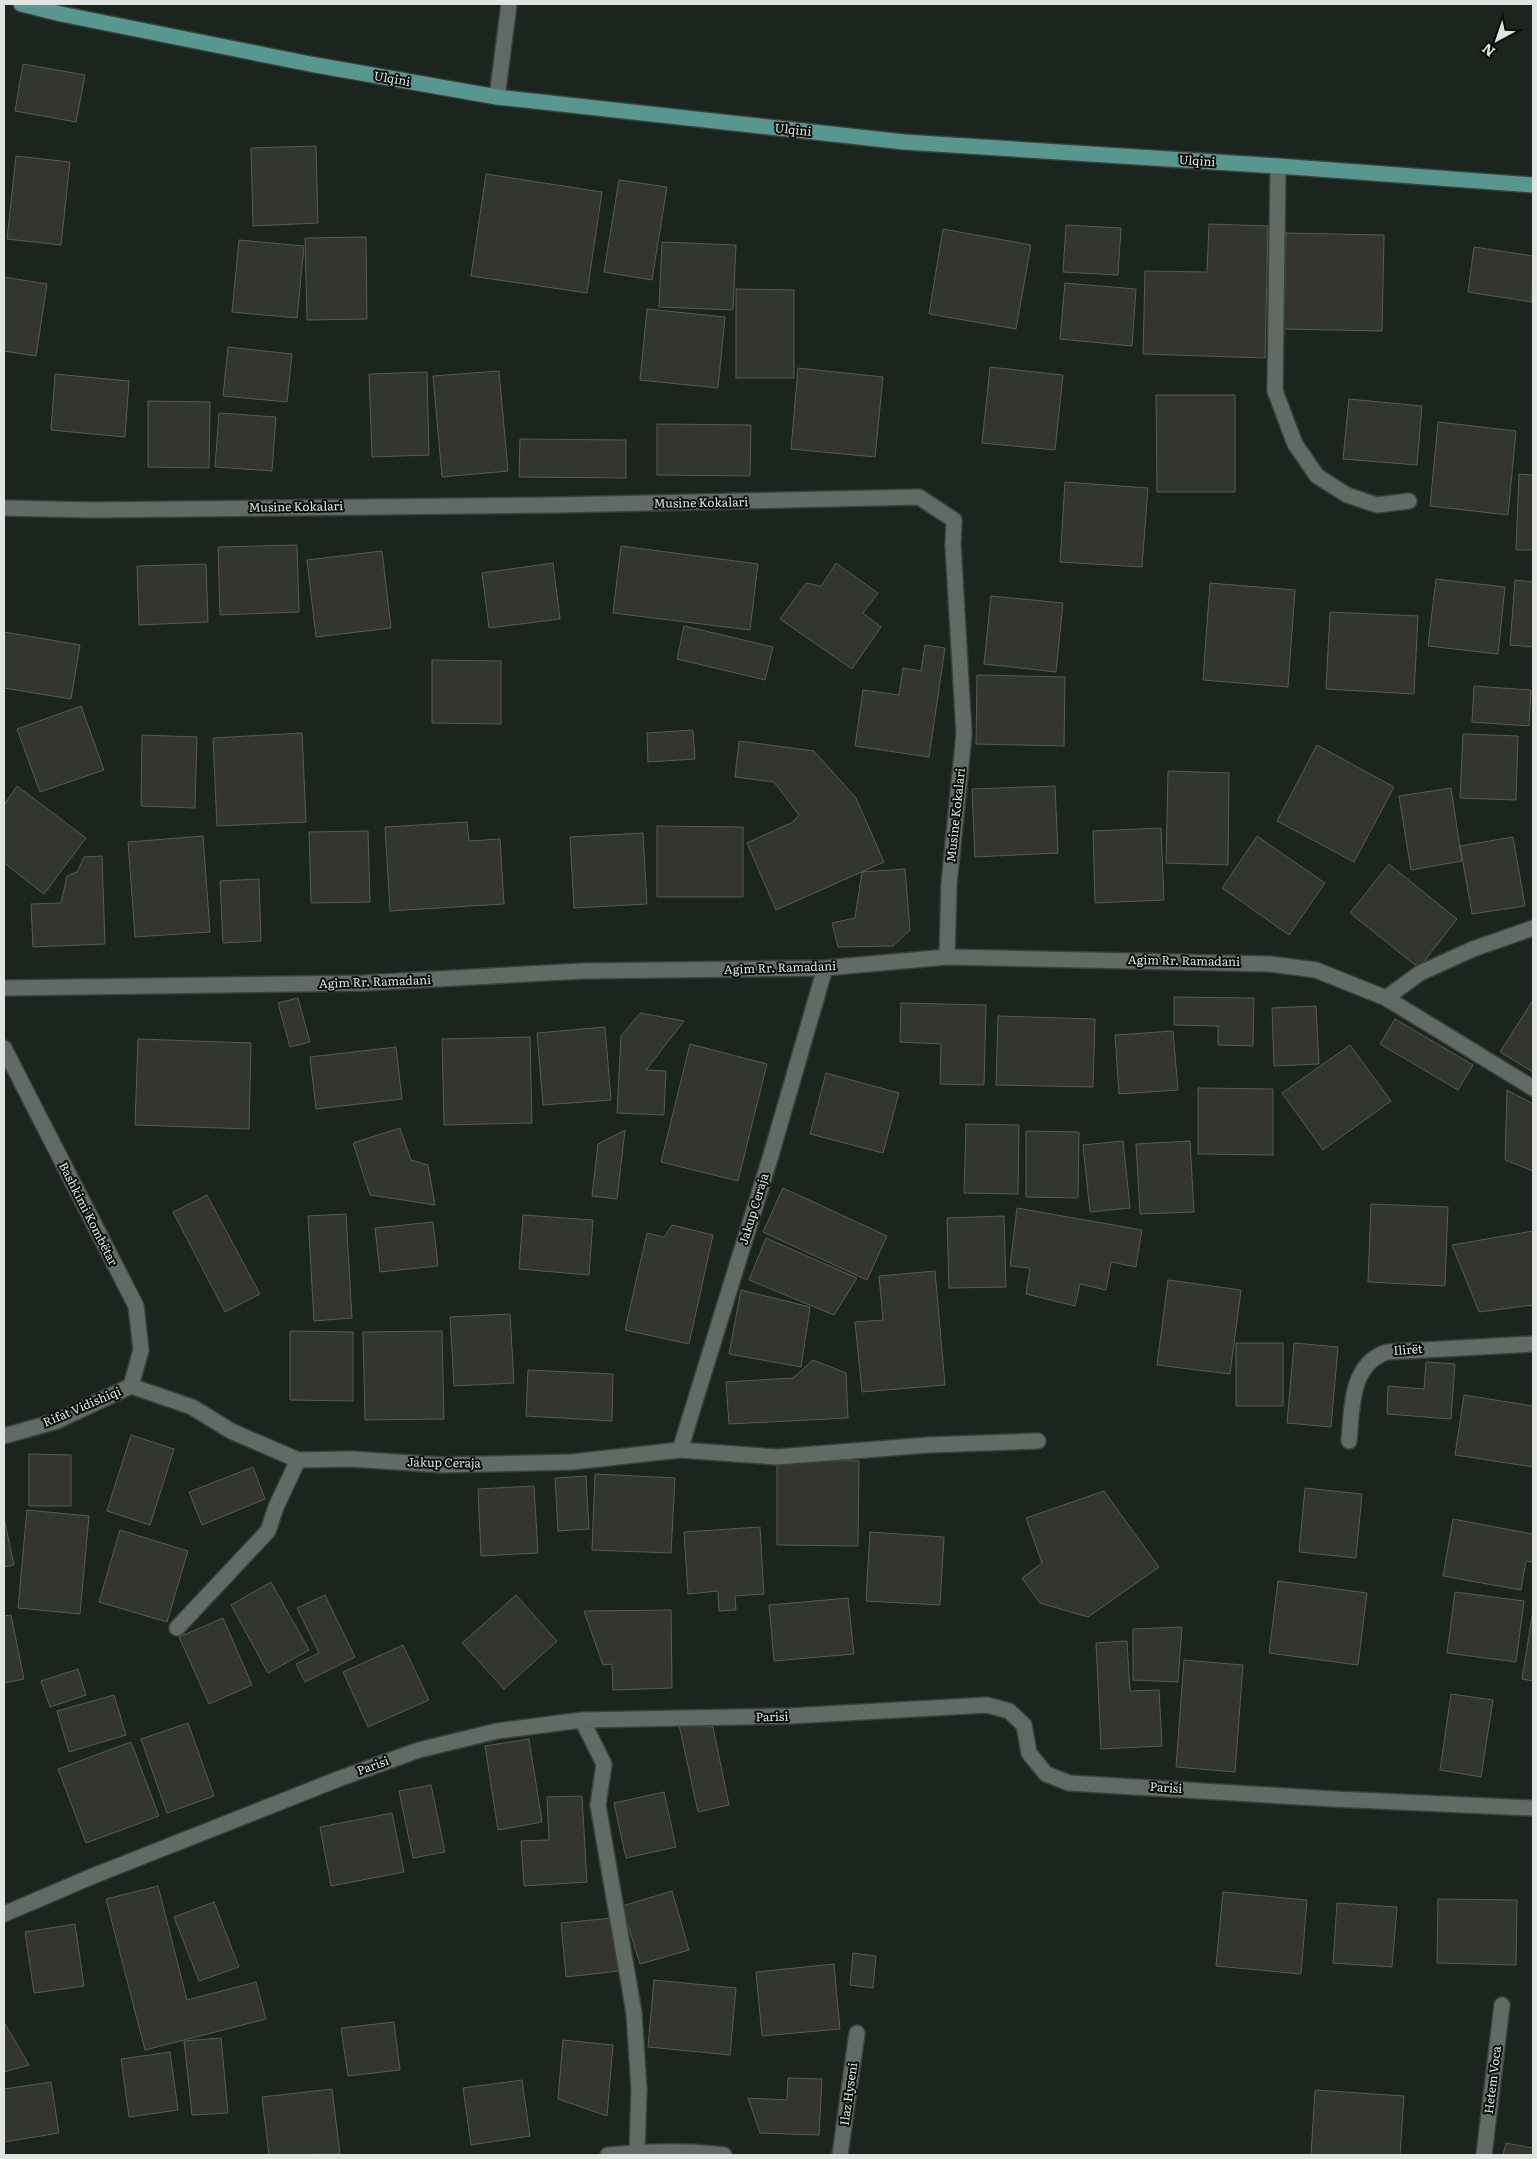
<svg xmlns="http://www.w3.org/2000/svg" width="1537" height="2159" font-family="Literata,serif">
	<rect width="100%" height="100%" fill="#1c241e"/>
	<!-- building -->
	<path fill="#33362e" stroke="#585c53" d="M23,64L85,75L76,122L15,111Z
		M316,146L318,223L253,226L251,148Z
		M16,156L70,162L61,245L7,239Z
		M486,174L602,192L587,293L471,276Z
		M619,180L667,187L652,280L604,272Z
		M1209,224L1268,226L1265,358L1143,354L1145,271L1207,272Z
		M1066,225L1121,228L1118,275L1063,272Z
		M943,229L1031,245L1016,329L929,314Z
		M1286,233L1384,235L1382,331L1284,329Z
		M366,237L367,319L307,320L305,238Z
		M239,240L304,246L297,318L232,312Z
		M662,242L736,245L733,310L659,307Z
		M1474,247L1533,256L1532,302L1468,292Z
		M4,277L47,284L36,356L4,351Z
		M1065,283L1136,289L1132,346L1060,339Z
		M736,289L794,290V378H736Z
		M647,309L725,317L718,388L640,380Z
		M228,347L292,354L287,402L223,396Z
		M990,367L1063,375L1055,450L982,443Z
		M798,368L883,377L875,457L791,449Z
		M499,371L508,471L442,477L433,376Z
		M427,372L429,455L372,457L369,374Z
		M55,374L129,381L125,437L51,430Z
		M1156,395H1235V492H1157Z
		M1349,399L1422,406L1417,465L1343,459Z
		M148,401L210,402L209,468L148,467Z
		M219,413L276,417L272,471L215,467Z
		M1438,422L1516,431L1508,515L1430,506Z
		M657,424L751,425L750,476L657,475Z
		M520,439L626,440V478L519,477Z
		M1519,474L1533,475V550H1516Z
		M1065,482L1148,488L1142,567L1060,562Z
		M297,545L299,612L220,615L218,547Z
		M621,546L758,564L750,630L613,613Z
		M382,551L391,628L316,637L307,560Z
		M553,563L560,619L489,628L482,573Z
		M836,563L878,593L863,613L881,627L852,669L780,619L806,583L821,586Z
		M206,564L208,622L139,625L137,566Z
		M1436,579L1505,587L1498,654L1428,646Z
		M1515,580L1533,582V647L1510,645Z
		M1210,583L1295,590L1288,687L1203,680Z
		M991,596L1063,603L1056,672L984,664Z
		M1330,612L1418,616L1414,694L1326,689Z
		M684,626L773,647L765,680L677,659Z
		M4,632L80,645L71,699L4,688Z
		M925,645L945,648L929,757L855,746L863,690L899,695L903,668L921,671Z
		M432,660L501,661V724L432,723Z
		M977,675L1065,677L1064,746L976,744Z
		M1474,686L1531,690L1529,726L1472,722Z
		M81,706L104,770L40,792L17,729Z
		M693,730L695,759L648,762L647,733Z
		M302,733L306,822L217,826L213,738Z
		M1463,734L1518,736L1516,800L1460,798Z
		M142,735L197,737L195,808L141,806Z
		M739,741L814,751L856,798L884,862L776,910L747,843L793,822L799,815L774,782L735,777Z
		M1317,745L1394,787L1354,862L1277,821Z
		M1168,771L1229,773L1228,865L1166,863Z
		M17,786L86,838L44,894L4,863V805Z
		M1055,786L1058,853L975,857L972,789Z
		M1451,788L1462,861L1411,870L1399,796Z
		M467,822L469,841L500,839L504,904L390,911L385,827Z
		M657,826L743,827V897H657Z
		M1161,828L1164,900L1095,903L1093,831Z
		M368,831L370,902L311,903L309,832Z
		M643,833L647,904L574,908L570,837Z
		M203,836L210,932L135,937L128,842Z
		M1257,836L1325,883L1289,935L1222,888Z
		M1513,837L1525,906L1472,914L1460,846Z
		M102,856L105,944L33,947L31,904L61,903L67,876L77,872L84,857Z
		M1389,864L1457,919L1419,968L1350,913Z
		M905,869L910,930L893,946L838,947L832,923L855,918L862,872Z
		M259,879L261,941L223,943L220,881Z
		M1174,997L1254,998L1253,1046L1218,1045V1026L1174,1025Z
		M298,998L310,1042L290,1047L278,1003Z
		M1533,1000V1072L1500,1052Z
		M901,1003L986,1005L984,1085L940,1084L941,1044L900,1042Z
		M1316,1006L1319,1064L1274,1066L1272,1008Z
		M640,1013L684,1021L646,1070L666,1071L664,1115L617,1113L621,1036Z
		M998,1016L1095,1019L1093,1087L996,1085Z
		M1395,1019L1473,1065L1458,1090L1380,1044Z
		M605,1027L611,1100L543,1105L537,1033Z
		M1173,1031L1178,1090L1119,1094L1115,1035Z
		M530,1037L532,1123L444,1125L442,1039Z
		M138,1039L251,1043L249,1129L135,1125Z
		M690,1044L767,1064L738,1181L661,1162Z
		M1350,1045L1391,1101L1323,1150L1282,1093Z
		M396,1047L402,1099L316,1109L310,1057Z
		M826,1073L899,1093L883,1153L810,1134Z
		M1198,1088L1273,1089V1155L1198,1154Z
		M1507,1090L1533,1104V1171L1505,1160Z
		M966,1124L1019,1125L1018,1194L964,1193Z
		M400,1128L411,1160L428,1165L435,1205L370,1195L353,1143Z
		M625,1130L617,1199L592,1196L598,1144Z
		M1026,1131L1079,1132L1078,1198L1026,1197Z
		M1123,1141L1130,1208L1090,1212L1083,1145Z
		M1190,1141L1194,1212L1140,1214L1136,1144Z
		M783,1188L887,1236L867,1280L763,1232Z
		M207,1195L260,1294L225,1312L173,1212Z
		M1371,1204L1448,1207L1445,1286L1368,1282Z
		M1017,1208L1142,1230L1136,1267L1111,1262L1106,1290L1080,1284L1075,1306L1026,1294L1030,1268L1010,1266Z
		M346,1214L352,1318L314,1321L308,1216Z
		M523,1215L593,1220L589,1275L519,1269Z
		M1004,1216L1006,1287L949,1288L947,1218Z
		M433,1222L438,1266L380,1272L375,1228Z
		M672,1225L713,1235L689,1344L625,1330L647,1233L664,1237Z
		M1533,1231V1305L1479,1312L1452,1245Z
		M766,1238L857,1278L834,1315L749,1280Z
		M935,1271L945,1385L862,1392L855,1322L883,1320L879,1276Z
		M1168,1280L1241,1290L1230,1374L1157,1365Z
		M741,1290L810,1307L801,1367L729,1354Z
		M510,1314L514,1383L454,1386L450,1317Z
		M290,1331L353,1332V1401L290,1400Z
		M442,1331L444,1419L365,1420L363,1332Z
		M1236,1343H1283V1406H1236Z
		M1294,1343L1338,1347L1331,1427L1287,1423Z
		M813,1360L846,1373L848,1418L729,1424L726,1382L793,1378Z
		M1426,1362L1455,1364L1451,1419L1387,1414L1388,1386L1424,1389Z
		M528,1370L613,1374L612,1421L526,1416Z
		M1464,1395L1533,1406V1467L1455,1455Z
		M131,1435L174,1449L150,1525L107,1511Z
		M29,1454L71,1455V1506H29Z
		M777,1460L859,1461L858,1546L777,1545Z
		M253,1467L265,1499L202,1525L189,1492Z
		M595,1474L675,1478L671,1553L592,1550Z
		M586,1476L589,1529L558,1531L555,1478Z
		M534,1486L538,1553L481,1556L478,1489Z
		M1305,1488L1362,1494L1356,1558L1299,1552Z
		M1104,1491L1159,1567L1088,1617L1040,1603L1022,1578L1042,1563L1026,1518Z
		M27,1510L89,1516L80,1614L18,1608Z
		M4,1518L14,1565L4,1567Z
		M1453,1519L1533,1534V1562L1526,1561L1521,1590L1443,1576Z
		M760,1527L764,1594L735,1596L736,1610L719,1611L718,1591L688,1594L684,1532Z
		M120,1530L188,1551L167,1622L99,1602Z
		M870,1532L944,1537L940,1605L866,1601Z
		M1278,1581L1367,1593L1358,1665L1269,1653Z
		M271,1582L309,1650L268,1673L231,1605Z
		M1455,1592L1524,1601L1516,1662L1447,1653Z
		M325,1595L355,1657L305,1682L296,1664L319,1653L297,1608Z
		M516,1595L557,1641L504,1689L462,1643Z
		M848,1598L854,1654L774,1661L769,1605Z
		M671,1610L672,1688L613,1690L612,1664L603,1665L584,1611Z
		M1533,1610V1681L1522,1679Z
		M11,1615L24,1679L4,1683V1616Z
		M223,1618L252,1685L209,1704L179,1637Z
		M1182,1627L1178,1682L1133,1680V1629Z
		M1127,1641L1130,1691L1159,1690L1162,1746L1101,1749L1096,1643Z
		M403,1645L429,1700L368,1727L343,1672Z
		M1184,1660L1243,1665L1235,1772L1176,1767Z
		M78,1669L86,1695L50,1707L41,1681Z
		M1451,1694L1493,1700L1481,1777L1440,1770Z
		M114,1695L126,1735L69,1752L57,1711Z
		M188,1723L214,1796L167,1813L141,1739Z
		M679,1725L713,1727L729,1805L698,1812Z
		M529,1739L542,1822L498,1830L485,1746Z
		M131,1742L159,1816L86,1843L58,1769Z
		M431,1785L445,1852L413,1858L399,1791Z
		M664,1792L676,1847L626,1858L614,1803Z
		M582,1796L587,1882L524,1886L521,1841L549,1840L547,1797Z
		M392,1813L404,1872L331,1886L320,1827Z
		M158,1886L187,2000L256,1982L266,2019L145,2050L106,1899Z
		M672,1891L689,1950L640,1964L622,1906Z
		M1223,1892L1307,1900L1301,1974L1216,1966Z
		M1438,1899L1517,1900L1516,1965L1437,1963Z
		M214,1902L239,1967L199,1981L174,1917Z
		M1337,1903L1397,1907L1392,1967L1333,1963Z
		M613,1918L619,1971L566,1977L561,1923Z
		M75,1924L84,1986L34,1993L25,1932Z
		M853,1953L876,1956L873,1988L850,1985Z
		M834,1964L840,2029L762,2036L756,1972Z
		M654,1980L736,1988L730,2055L648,2047Z
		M4,2022L29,2065L4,2072Z
		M394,2022L400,2070L348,2076L341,2028Z
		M221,2038L228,2113L192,2115L184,2041Z
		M563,2040L613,2045L607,2116L558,2099Z
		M170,2052L178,2110L129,2117L121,2059Z
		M788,2078L822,2079L819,2135L760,2133L748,2098L787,2100Z
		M522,2080L530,2136L471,2145L463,2088Z
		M51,2082L59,2133L4,2142V2089Z
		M332,2089L340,2154L269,2155L262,2097Z
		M1315,2090L1404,2096L1400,2155H1311Z
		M1506,2143L1533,2148V2155H1503Z"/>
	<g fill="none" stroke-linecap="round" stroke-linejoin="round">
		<!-- minor casing -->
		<g stroke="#3a413c" stroke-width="18">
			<path id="minor" d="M497,97L509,4
				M1278,166L1275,391L1295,444L1317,476L1347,495L1377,505L1409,501
				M4,508L92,510L557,505L919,497L954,520L953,545L964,734L949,884L947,957
				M4,988L364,983L583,971L825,968L947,957L1270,964L1316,970L1386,998L1533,1088
				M1386,998L1420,973L1473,949L1533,928
				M4,1048L136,1306L141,1350L131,1386
				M131,1386L192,1407L231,1431L298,1460L351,1459L442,1465L572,1462L680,1450L777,1457L928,1445L1038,1441
				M4,1436L57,1421L131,1386
				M1349,1441C1352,1409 1350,1364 1387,1352L1533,1344
				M680,1450L771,1155L825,968
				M177,1628L268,1531L276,1507L298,1460
				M582,1720L604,1764L598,1805L634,2013L639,2089L637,2152
				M4,1914L93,1876L341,1778L419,1750L497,1731L582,1720L790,1716L987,1705L1009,1711L1024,1725L1029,1753L1046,1774L1069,1783L1334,1799L1533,1808
				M608,2155C647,2151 686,2150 724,2155
				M840,2155L857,2033
				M1484,2155L1502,2005"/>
		</g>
		<!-- major casing -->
		<g stroke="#3a413c" stroke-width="18">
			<path id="major" d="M21,4L61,14L310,64L497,97L904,142L1278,166L1533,185"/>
		</g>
		<!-- minor -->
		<use href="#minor" stroke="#616a64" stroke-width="15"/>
		<!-- major -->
		<use href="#major" stroke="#57978f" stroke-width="15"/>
	</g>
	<g text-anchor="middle" stroke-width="4" stroke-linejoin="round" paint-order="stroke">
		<!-- street labels -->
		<g font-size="12" fill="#e0e5e2" stroke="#090c0a">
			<text transform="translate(392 79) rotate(10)" y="4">Ulqini</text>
			<text transform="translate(793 130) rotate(6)" y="4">Ulqini</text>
			<text transform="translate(1197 161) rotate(4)" y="4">Ulqini</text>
			<text transform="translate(701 503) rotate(-1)" y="4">Musine Kokalari</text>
			<text transform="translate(296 507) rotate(-1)" y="4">Musine Kokalari</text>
			<text transform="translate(956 815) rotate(-84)" y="4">Musine Kokalari</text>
			<text transform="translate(1184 961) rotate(1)" y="4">Agim Rr. Ramadani</text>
			<text transform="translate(780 968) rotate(-2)" y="4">Agim Rr. Ramadani</text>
			<text transform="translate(375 982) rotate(-2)" y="4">Agim Rr. Ramadani</text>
			<text transform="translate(754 1209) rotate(-73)" y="4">Jakup Ceraja</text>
			<text transform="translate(88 1214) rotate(63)" y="4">Bashkimi Kombëtar</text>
			<text transform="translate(1408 1350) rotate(-4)" y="4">Ilirët</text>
			<text transform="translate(82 1407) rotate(-23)" y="4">Rifat Vidishiqi</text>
			<text transform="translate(444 1463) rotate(1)" y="4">Jakup Ceraja</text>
			<text transform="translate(772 1717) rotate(-1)" y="4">Parisi</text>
			<text transform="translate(373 1766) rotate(-20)" y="4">Parisi</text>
			<text transform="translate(1166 1788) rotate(4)" y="4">Parisi</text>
			<text transform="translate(1493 2080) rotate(-83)" y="4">Hetem Voca</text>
			<text transform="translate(849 2094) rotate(-82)" y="4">Ilaz Hyseni</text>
		</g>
	</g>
	<!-- border -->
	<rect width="1537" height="2159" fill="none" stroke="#e0e5e2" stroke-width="10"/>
	<!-- north arrow -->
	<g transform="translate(1497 40) rotate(220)" stroke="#090c0a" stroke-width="4" paint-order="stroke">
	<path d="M0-4L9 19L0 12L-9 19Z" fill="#e0e5e2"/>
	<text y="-8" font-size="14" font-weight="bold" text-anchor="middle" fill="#e0e5e2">N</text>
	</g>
</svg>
